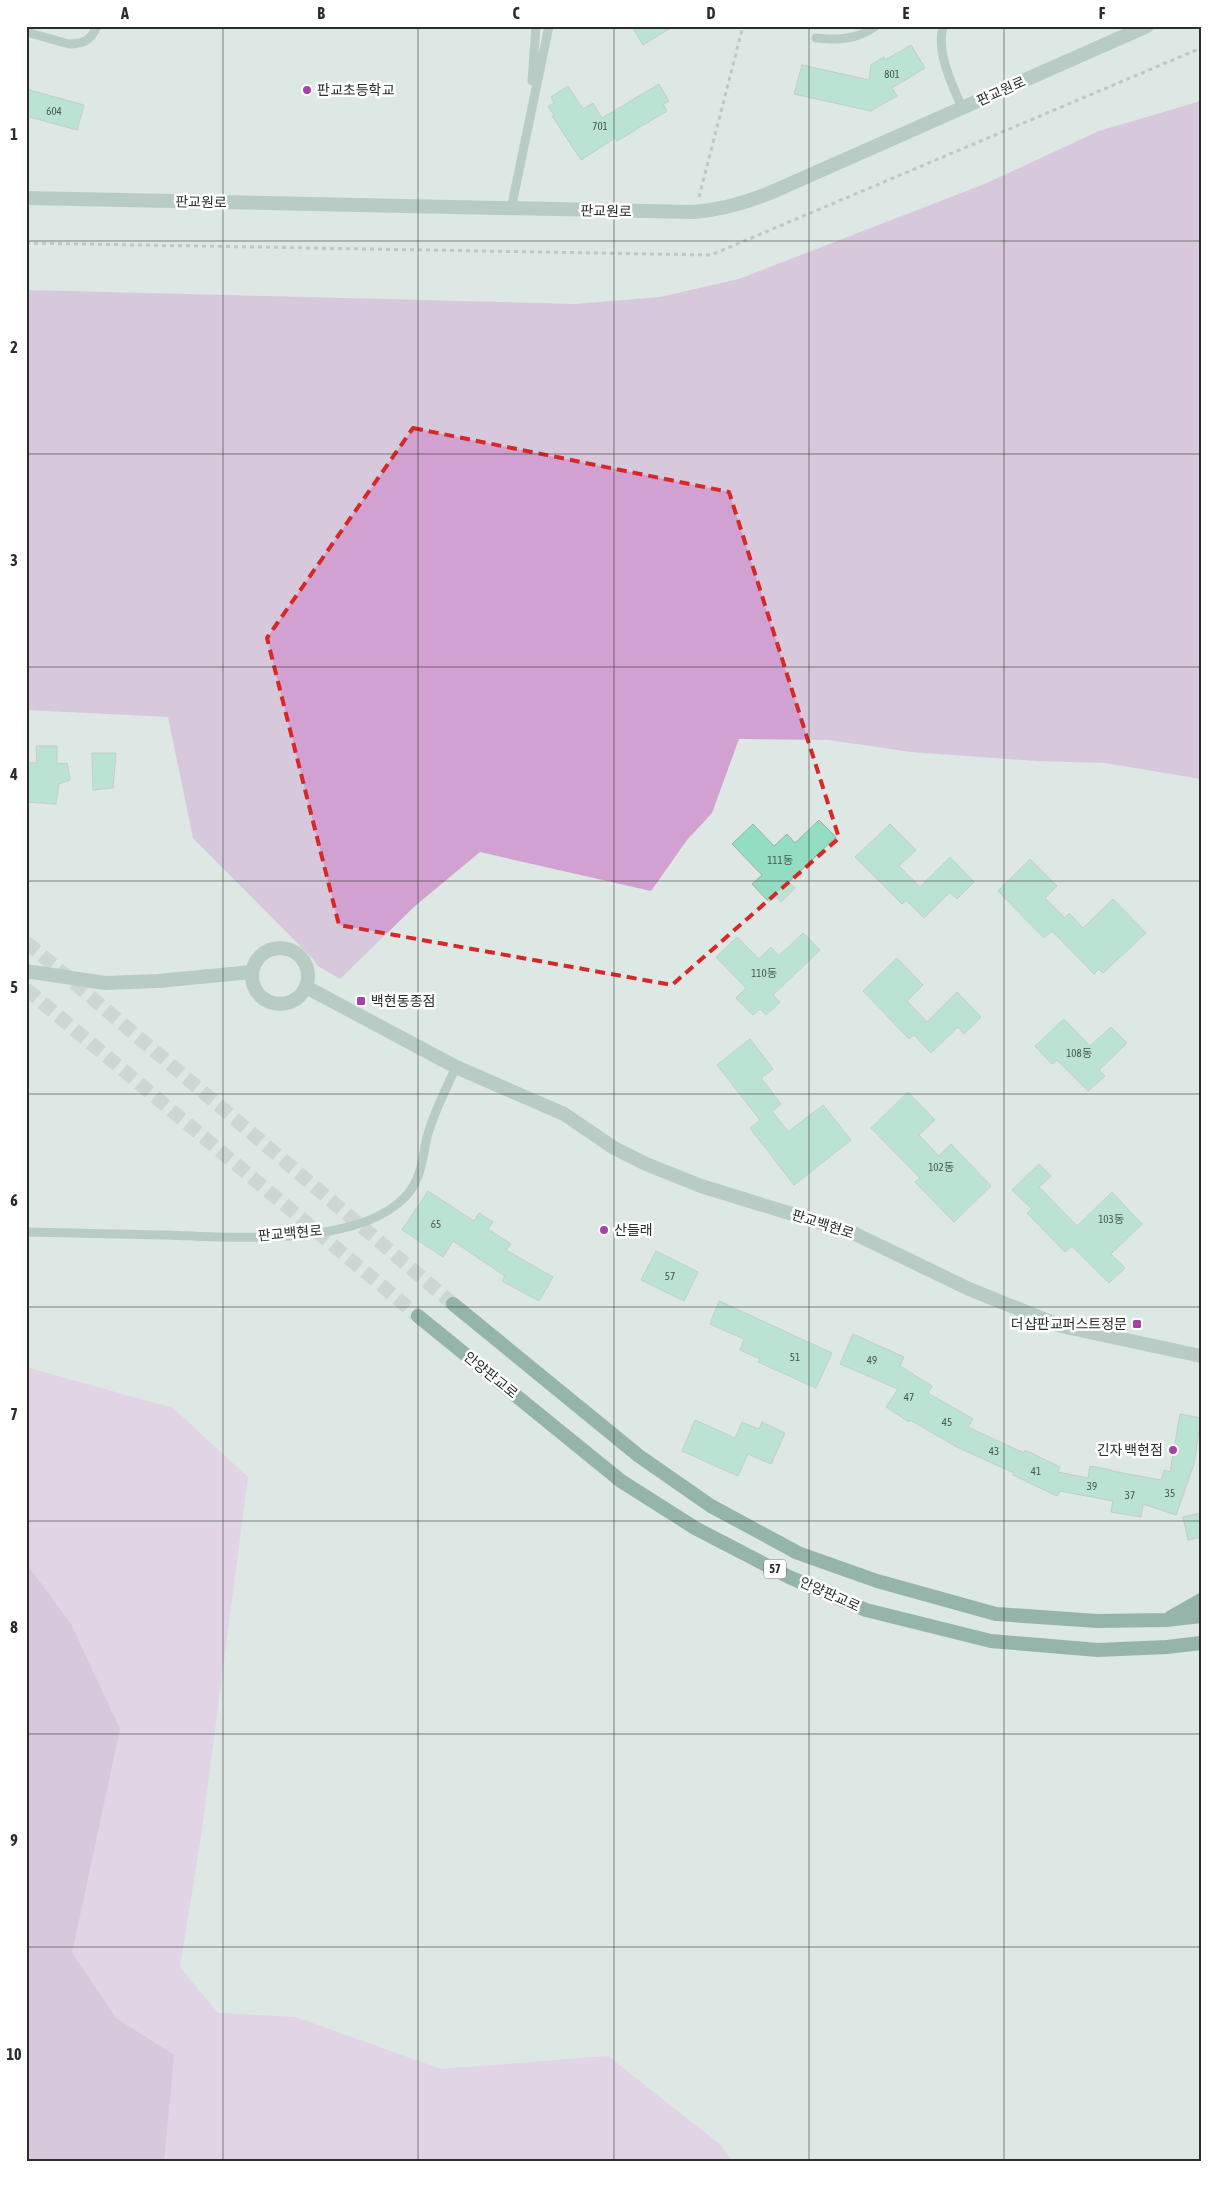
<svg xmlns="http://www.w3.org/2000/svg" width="1227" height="2188" font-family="'Asap Condensed','Noto Sans KR',sans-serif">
	<rect width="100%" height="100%" fill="#dde8e4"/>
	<!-- green -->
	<path fill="#e6bee6" d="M26,1367L173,1408L248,1477L202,1830L180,1967L218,2013L296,2017L441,2069L608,2056L722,2146L732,2162H26Z"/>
	<!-- forest -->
	<path fill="#d1a2d1" d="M1201,101V779L1105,763L1037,761L911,752L829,740L739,739L712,813L687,840L651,891L480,852L415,906L340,979L318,966L313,959L193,838L168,717L26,710V290L575,304L660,297L739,279L987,183L1099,131Z
		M26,1563L71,1624L120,1729L72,1953L116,2018L174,2055L164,2162H26Z"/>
	<!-- building -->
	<path fill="#93dec2" stroke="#a3aea9" d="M632,26H674L643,45Z
		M911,45L925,68L892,88L897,96L871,111L794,94L802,65L869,80L871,65L884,57L885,60Z
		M659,84L669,101L663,104L667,111L617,141L615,138L581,160L552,116L554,115L548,107L554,103L551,97L568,86L583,109L593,103L602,118Z
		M26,89L84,105L77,130L26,116Z
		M36,746H57V764L67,763L70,780L59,784L56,804L26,802V763H37Z
		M92,753H116L113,788L93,790Z
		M819,820L836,837L789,882L795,888L781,902L775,896L769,902L752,884L762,875L732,844L753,824L774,846L787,834L795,843Z
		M890,824L916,850L899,866L920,887L950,857L974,882L957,899L950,892L924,918L906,900L902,904L855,857Z
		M1030,859L1057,886L1045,898L1065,918L1069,913L1083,928L1113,899L1146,933L1103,973L1099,969L1094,974L1052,931L1044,938L998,891Z
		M803,933L820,950L773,995L780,1002L766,1015L760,1009L753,1015L736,998L746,988L716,957L737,937L759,959L771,947L779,956Z
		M897,958L923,985L907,1001L927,1022L957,992L981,1017L964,1034L958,1027L931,1053L914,1035L909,1039L863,991Z
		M1064,1019L1090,1046L1111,1027L1127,1043L1099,1070L1105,1076L1088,1091L1057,1060L1052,1064L1035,1046Z
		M750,1039L773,1069L761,1078L781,1104L772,1111L788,1132L823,1105L851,1140L794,1185L750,1128L760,1120L717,1065Z
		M908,1092L935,1120L919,1135L939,1156L951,1144L991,1186L954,1222L915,1182L920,1178L871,1128Z
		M1039,1164L1051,1176L1039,1187L1077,1226L1112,1192L1142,1224L1111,1254L1125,1268L1109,1283L1072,1246L1065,1252L1027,1213L1032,1209L1012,1190Z
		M428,1191L474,1221L479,1213L493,1222L488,1229L511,1244L506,1250L553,1277L539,1301L502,1281L505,1276L453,1241L443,1257L402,1230Z
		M656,1251L698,1272L684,1301L641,1280Z
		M719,1301L832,1353L816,1388L758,1362L760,1359L740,1350L744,1339L710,1324Z
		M853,1334L904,1357L900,1366L932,1386L928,1393L973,1419L968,1427L1024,1453L1025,1450L1060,1467L1058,1472L1088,1478L1090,1466L1112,1470V1471L1161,1480L1164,1470L1170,1472L1180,1414L1201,1418L1194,1464L1176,1515L1143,1504L1141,1517L1111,1512L1113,1501L1060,1491L1057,1496L1013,1475L1014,1473L957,1447L910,1420L909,1422L886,1407L898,1389L840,1364Z
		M695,1420L735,1438L742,1422L759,1429L762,1422L785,1433L771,1464L748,1454L738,1476L682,1451Z
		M1201,1513V1537L1188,1540L1183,1517Z"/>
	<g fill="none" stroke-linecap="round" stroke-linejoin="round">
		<!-- primary-tunnel -->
		<path stroke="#b9c3bf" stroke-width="14" stroke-dasharray="14 7" stroke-linecap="butt" d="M26,942L453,1304
			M26,989L418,1316"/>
		<!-- path -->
		<path stroke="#9aa3a0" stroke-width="3" stroke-dasharray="4 4" stroke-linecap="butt" d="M699,197L743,26
			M26,243L711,255L1201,48"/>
		<!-- service -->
		<path stroke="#8dab9f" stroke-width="9" d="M943,26C936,53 952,84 962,108
			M26,32L69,44C84,44 91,40 97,26
			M816,38C838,40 857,40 876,26
			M532,81L536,26
			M511,209L549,26
			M26,1232C72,1233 117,1234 163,1235C228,1237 357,1248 405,1197C422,1179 422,1159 427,1137C433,1114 446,1089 456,1067"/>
		<!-- minor -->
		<path stroke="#8dab9f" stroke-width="14" d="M26,198L693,212C721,210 745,203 772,192L1147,26
			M26,971L105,983L158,981L252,972"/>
		<!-- tertiary -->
		<path stroke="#8dab9f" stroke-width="14" d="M252 976a28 28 0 1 1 56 0a28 28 0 1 1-56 0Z
			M306,987L456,1067L564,1114L614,1148L646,1164L701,1186L851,1232L969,1289L1061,1326L1201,1356"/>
		<!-- primary -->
		<path stroke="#3e7964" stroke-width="14" d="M453,1304L639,1456L711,1506L798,1553L877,1581L996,1614L1097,1621L1166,1620L1201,1616
			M418,1316L621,1481L695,1528L789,1577L866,1610L991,1641L1098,1650L1167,1647L1201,1643
			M1171,1617L1201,1600"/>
	</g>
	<!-- marked area -->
	<path d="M0 0H1227V2188H0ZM413,428L729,492L839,838L672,985L339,925L267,638Z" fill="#dde8e4" fill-opacity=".55" fill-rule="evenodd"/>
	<path fill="none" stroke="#d62828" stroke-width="4" stroke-dasharray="10 6" stroke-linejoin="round" d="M413,428L729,492L839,838L672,985L339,925L267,638Z"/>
	<!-- grid -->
	<path fill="none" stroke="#292d2c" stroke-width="1" stroke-opacity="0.55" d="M223,26V2162M418,26V2162M614,26V2162M809,26V2162M1004,26V2162M26,241H1201M26,454H1201M26,667H1201M26,881H1201M26,1094H1201M26,1307H1201M26,1521H1201M26,1734H1201M26,1947H1201"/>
	<!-- markers -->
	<g fill="#a543a9" stroke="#fff" stroke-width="2">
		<circle cx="307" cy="90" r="5"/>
		<rect x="356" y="996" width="10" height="10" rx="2.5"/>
		<circle cx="604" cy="1230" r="5"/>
		<rect x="1132" y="1319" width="10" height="10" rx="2.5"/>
		<circle cx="1173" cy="1450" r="5"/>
	</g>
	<g text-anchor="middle" stroke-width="5" stroke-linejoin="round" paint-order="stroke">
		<!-- number labels -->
		<g font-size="11" fill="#445952">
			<text x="892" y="78">801</text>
			<text x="54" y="115">604</text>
			<text x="600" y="130">701</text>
			<text x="780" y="864">111동</text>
			<text x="764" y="977">110동</text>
			<text x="1079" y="1057">108동</text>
			<text x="941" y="1171">102동</text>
			<text x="1111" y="1223">103동</text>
			<text x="436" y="1228">65</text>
			<text x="670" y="1280">57</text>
			<text x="795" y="1361">51</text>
			<text x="872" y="1364">49</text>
			<text x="909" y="1401">47</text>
			<text x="947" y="1426">45</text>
			<text x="994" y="1455">43</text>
			<text x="1036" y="1475">41</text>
			<text x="1092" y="1490">39</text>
			<text x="1170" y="1497">35</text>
			<text x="1130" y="1499">37</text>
		</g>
		<!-- shield labels -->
		<rect fill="#fff" stroke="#696c6b" stroke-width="1" x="764" y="1559.5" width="22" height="19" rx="4"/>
		<g font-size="12" font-weight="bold" fill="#292d2c">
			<text x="775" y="1573">57</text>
		</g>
		<!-- poi labels -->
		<g font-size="14" fill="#292d2c" stroke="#fff" text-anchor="start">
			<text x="317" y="95">판교초등학교</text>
			<text x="371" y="1006">백현동종점</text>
			<text x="614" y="1235">산들래</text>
			<text x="1127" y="1329" text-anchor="end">더샵판교퍼스트정문</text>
			<text x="1163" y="1455" text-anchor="end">긴자 백현점</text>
		</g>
		<!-- street labels -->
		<g font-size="14" fill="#292d2c" stroke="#fff">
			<text transform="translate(1001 91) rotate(-24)" y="5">판교원로</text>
			<text transform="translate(201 202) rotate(1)" y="5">판교원로</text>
			<text transform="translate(606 211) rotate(1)" y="5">판교원로</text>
			<text transform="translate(823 1224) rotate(18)" y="5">판교백현로</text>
			<text transform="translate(290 1233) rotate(-5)" y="5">판교백현로</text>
			<text transform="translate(491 1375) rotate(39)" y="5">안양판교로</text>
			<text transform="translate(830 1594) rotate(24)" y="5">안양판교로</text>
		</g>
	</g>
	<!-- border -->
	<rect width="1227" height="2188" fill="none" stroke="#ffffff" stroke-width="55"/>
	<rect x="28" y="28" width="1172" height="2132" fill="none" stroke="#292d2c" stroke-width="2"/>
	<g font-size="16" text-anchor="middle" font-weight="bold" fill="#292d2c">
		<text x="125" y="19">A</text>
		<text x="321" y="19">B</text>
		<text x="516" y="19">C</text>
		<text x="711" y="19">D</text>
		<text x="906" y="19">E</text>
		<text x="1102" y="19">F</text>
		<text x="14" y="140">1</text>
		<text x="14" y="353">2</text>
		<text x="14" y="566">3</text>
		<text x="14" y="780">4</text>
		<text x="14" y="993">5</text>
		<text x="14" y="1206">6</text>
		<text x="14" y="1420">7</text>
		<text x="14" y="1633">8</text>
		<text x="14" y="1846">9</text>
		<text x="14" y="2060">10</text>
	</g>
</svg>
